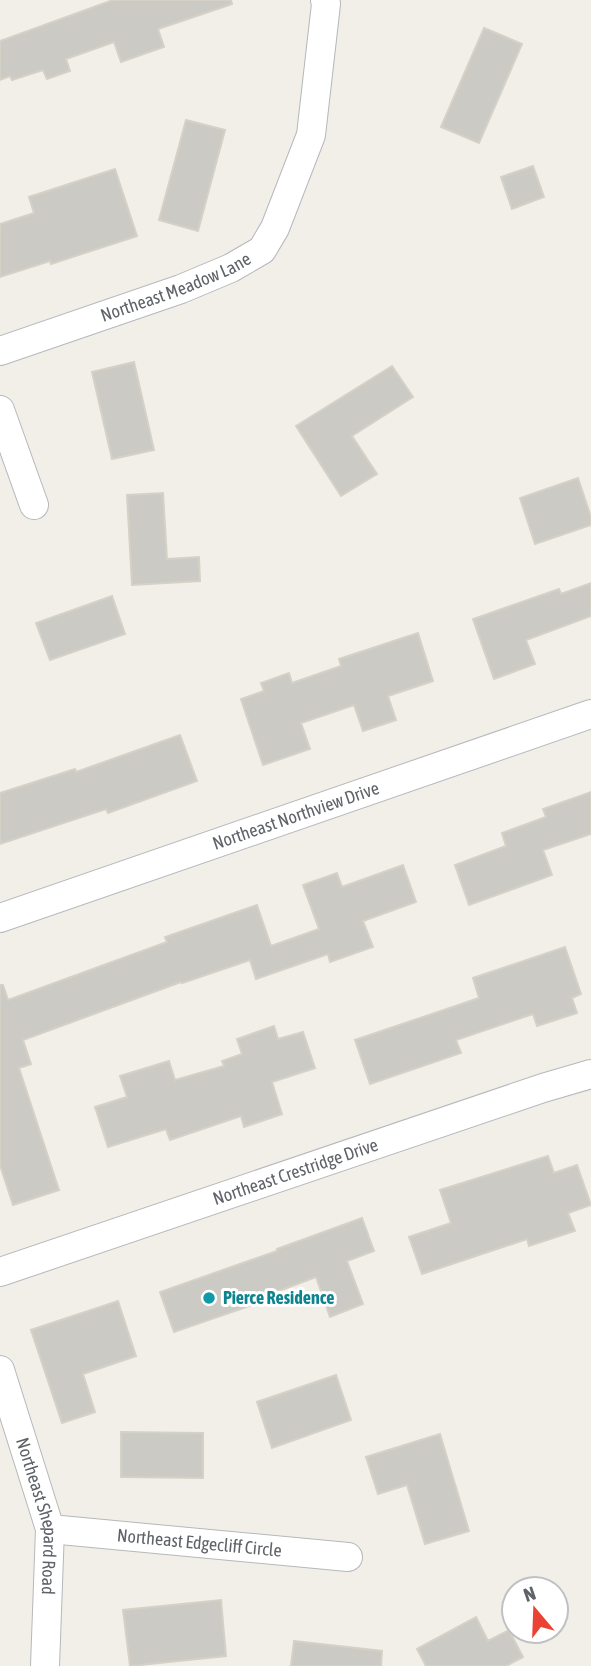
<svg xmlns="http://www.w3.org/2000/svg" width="591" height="1666" font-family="'Asap Condensed',sans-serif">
	<rect width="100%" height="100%" fill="#f1efe8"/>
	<!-- building -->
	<path fill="#cccac5" stroke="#d6d1c6" stroke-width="2" d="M113,0H231L232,4L158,29L164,47L121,62L114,42L66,59L70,71L47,79L43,70L12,80L10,76L0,80V41Z
		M484,28L522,44L479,143L441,127Z
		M186,120L225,130L198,231L159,220Z
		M533,166L544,197L512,209L501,177Z
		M115,169L137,236L51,264L50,261L0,277V224L34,213L29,197Z
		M134,362L154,450L112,459L92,372Z
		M392,366L413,397L352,436L377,474L341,496L296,426Z
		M578,478L591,517V525L535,544L520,498Z
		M163,493L167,559L199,557L200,581L132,585L127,495Z
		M591,583V616L526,640L535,664L494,679L473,619L559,589L561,594Z
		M112,596L125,634L50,660L36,623Z
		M418,633L433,681L388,696L396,720L363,731L354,705L301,723L310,749L263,765L241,699L264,691L261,683L289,673L292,683L341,666L339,659Z
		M180,735L197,781L108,813L106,809L0,844V793L75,769L76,772Z
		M591,792V834L543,850L552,875L469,905L455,865L506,846L502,833L546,817L543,809Z
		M403,865L416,902L363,921L373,947L330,962L328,954L256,979L250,960L182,983L181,982L23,1040L31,1064L19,1068L59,1190L13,1205L0,1165V985H3L8,1000L167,942L165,937L257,905L271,946L319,929L303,885L337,873L342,887Z
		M565,947L581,994L572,998L577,1013L537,1026L533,1014L456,1040L461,1053L370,1084L355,1040L479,998L473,978Z
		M274,1026L278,1039L303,1032L315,1068L272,1082L282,1114L244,1127L241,1116L170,1140L166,1129L108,1147L95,1107L127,1097L120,1076L169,1061L175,1080L224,1066L222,1061L242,1054L237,1039Z
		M548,1156L554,1173L577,1165L591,1205L568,1213L575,1231L529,1246L527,1239L422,1274L409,1237L451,1223L440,1190Z
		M362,1218L374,1251L347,1261L363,1304L330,1317L316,1277L257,1299L258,1303L174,1332L160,1292L277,1251V1249Z
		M118,1301L136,1356L83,1374L95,1412L62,1423L31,1330Z
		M336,1375L351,1420L272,1448L257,1402Z
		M121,1432L203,1433V1478L121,1477Z
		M440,1434L469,1531L425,1544L407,1485L378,1494L366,1457Z
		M221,1600L226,1656L130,1666L123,1610Z
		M476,1617L488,1641L509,1630L523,1657L506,1666H426L417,1649Z
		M294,1641L382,1651L381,1666H291Z"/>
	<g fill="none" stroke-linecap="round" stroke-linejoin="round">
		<!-- minor casing -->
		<g stroke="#b5b8bc" stroke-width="30">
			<g id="minor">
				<path id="s1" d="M0,351L181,289L231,268L262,250L275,228L311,135L326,4L325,0"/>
				<path d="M0,410L34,505"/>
				<path id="s2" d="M0,918L591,714"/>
				<path id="s3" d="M0,1272L543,1088L591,1074"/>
				<path id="s4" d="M0,1370L50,1529L45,1666"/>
				<path id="s5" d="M50,1529L348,1557"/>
			</g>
		</g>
		<!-- minor -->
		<use href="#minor" stroke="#fff" stroke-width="28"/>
	</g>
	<!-- markers -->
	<circle fill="#0f9aa8" stroke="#fff" stroke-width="2.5" cx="209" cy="1298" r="7"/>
	<g text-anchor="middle" stroke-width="6" stroke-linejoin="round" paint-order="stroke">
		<!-- street labels -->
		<g font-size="18" fill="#5f6368" stroke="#fff">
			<text dy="6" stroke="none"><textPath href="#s1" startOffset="187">Northeast Meadow Lane</textPath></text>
			<text dy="6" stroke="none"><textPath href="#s2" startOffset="313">Northeast Northview Drive</textPath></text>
			<text dy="6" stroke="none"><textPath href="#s3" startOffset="312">Northeast Crestridge Drive</textPath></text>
			<text dy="6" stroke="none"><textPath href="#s4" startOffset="152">Northeast Shepard Road</textPath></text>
			<text dy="6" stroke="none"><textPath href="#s5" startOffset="150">Northeast Edgecliff Circle</textPath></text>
		</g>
		<!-- culture labels -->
		<g font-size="18" font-weight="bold" fill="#0d838f" stroke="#fff" text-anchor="start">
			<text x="223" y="1304">Pierce Residence</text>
		</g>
	</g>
	<!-- north arrow -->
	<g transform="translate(535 1610) rotate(341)"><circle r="33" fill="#ffffff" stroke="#bfc1c3" stroke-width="2"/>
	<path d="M0-5L12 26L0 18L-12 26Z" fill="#ea4335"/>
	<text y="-10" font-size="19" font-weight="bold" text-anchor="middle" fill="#5f6368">N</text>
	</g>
</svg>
